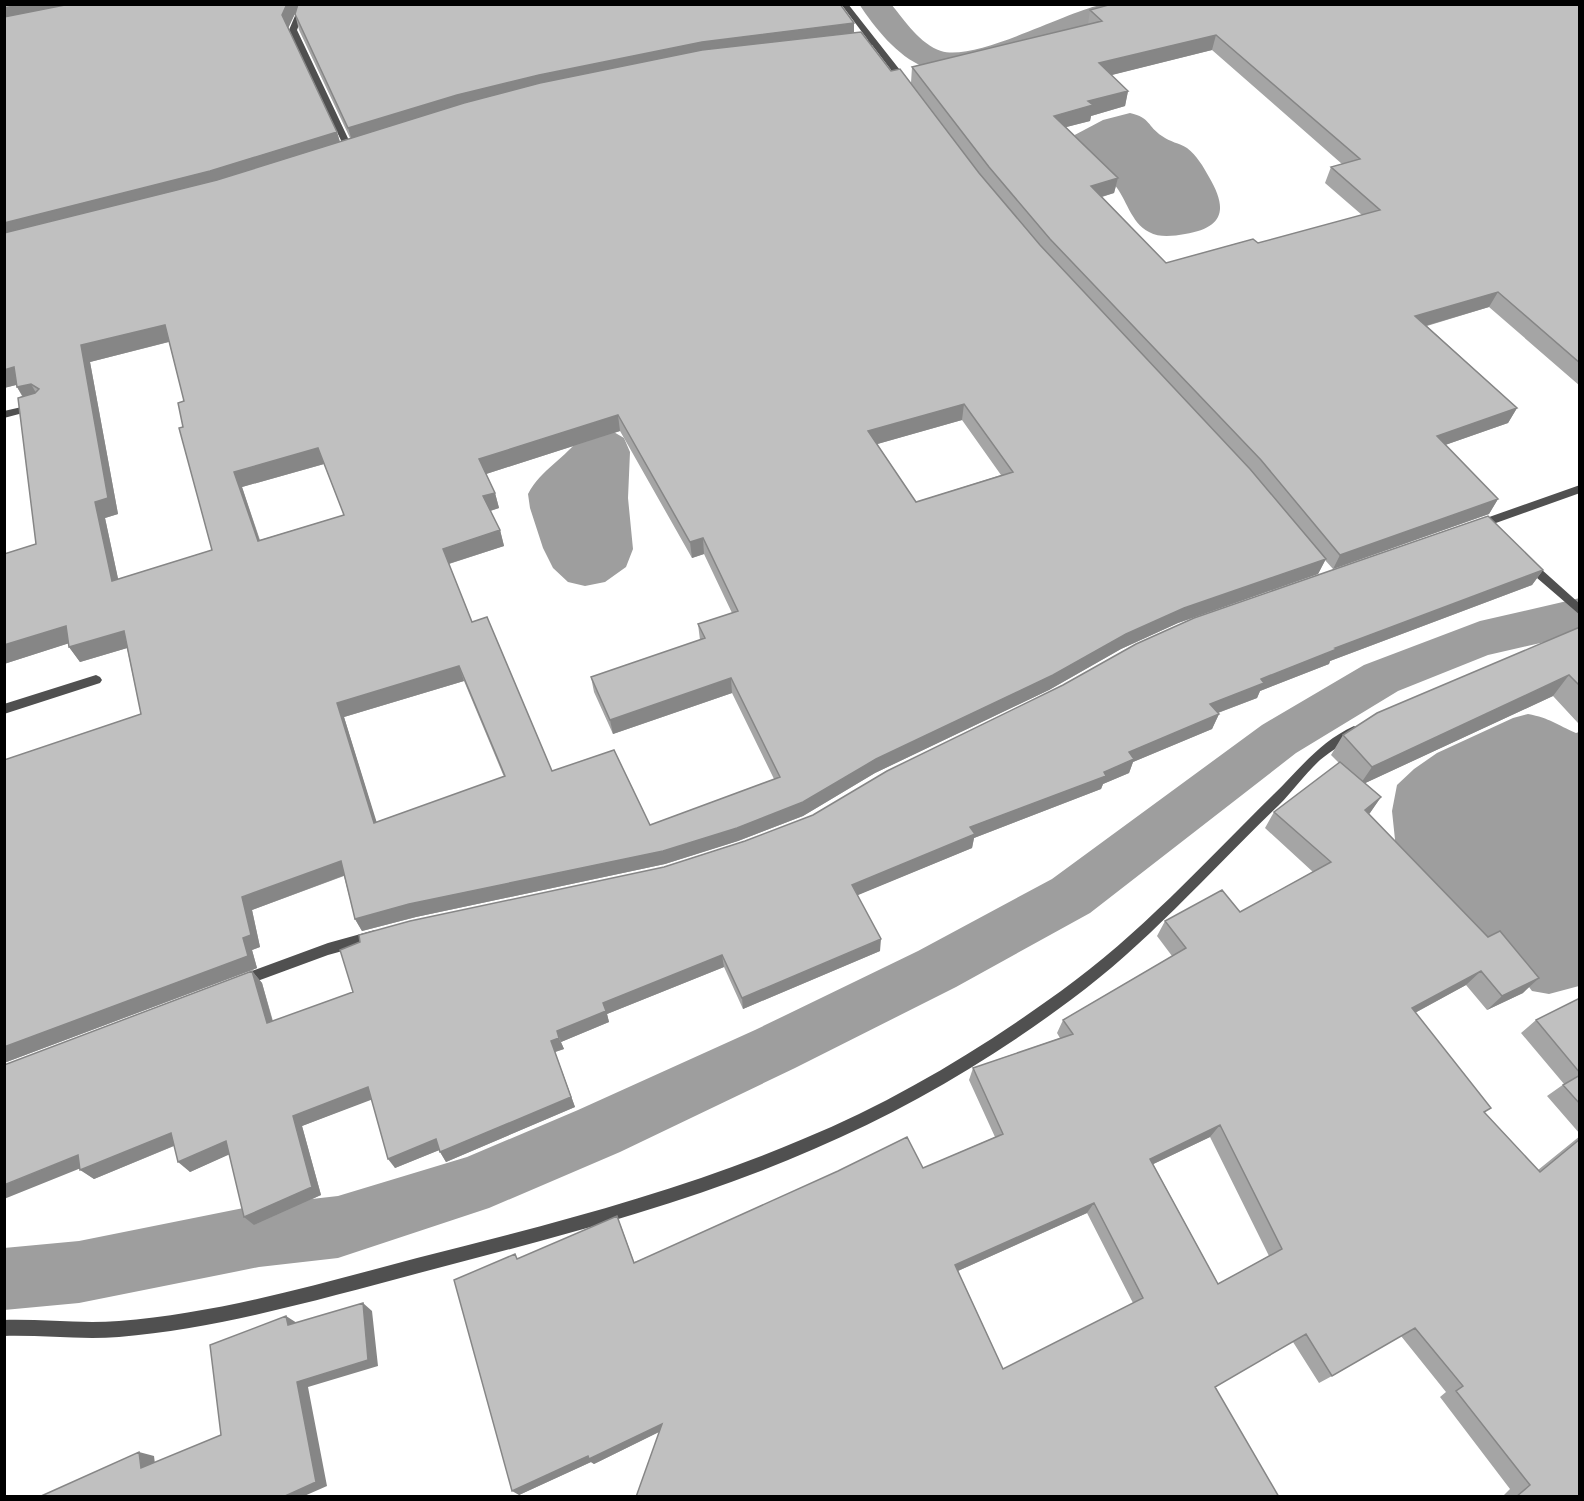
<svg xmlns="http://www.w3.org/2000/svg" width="1584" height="1501" font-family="Rubik,sans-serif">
	<rect width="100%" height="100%" fill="#fff"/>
	<!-- water -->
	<path fill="#9e9e9e" d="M1130,113C1151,118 1147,126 1162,136C1170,142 1179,143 1187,148C1197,156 1203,166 1209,177C1228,209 1224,228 1185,234C1173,236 1160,238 1149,232C1130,222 1127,199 1114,184C1101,168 1084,153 1069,138L1103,120Z
		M612,431L624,438L630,452L628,498L633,549L626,567L605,582L585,586L568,582L553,568L543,548L530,508L528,494C541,469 566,458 581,436Z
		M1528,714C1550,718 1557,725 1576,733L1579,732V986L1549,994L1532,991L1517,971L1396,849L1392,811L1397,785L1414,769L1437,753L1513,718Z"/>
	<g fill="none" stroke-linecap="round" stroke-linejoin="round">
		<!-- canal -->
		<path fill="#9e9e9e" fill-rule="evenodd" d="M859,4H891C905,21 920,44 941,51C974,62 1064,13 1100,5C1114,2 1132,4 1146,4L1142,10C1093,29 972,85 924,67C897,56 875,28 859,4Z
			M1580,598V634L1488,655L1398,691L1296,753L1090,913L956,987L795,1068L620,1152L489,1208L338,1258L259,1267L79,1303L4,1310V1248L79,1241L259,1205L338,1196L467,1157L578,1110L755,1030L918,951L1052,879L1262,725L1364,665L1480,621Z"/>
		<!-- street -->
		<path fill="#505050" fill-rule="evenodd" d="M300,4H307L297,30L354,151L353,153L346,151L289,30Z
			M841,4H848L907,79V83H901L872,45L850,46V42L868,40Z
			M35,404L40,407L38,409L4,418V411Z
			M1580,485V493L1479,529L1474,525L1475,522Z
			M1527,559L1531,560L1580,604V615L1523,566L1522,563Z
			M96,675L100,677L102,680L100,683L4,714V704Z
			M1354,726L1358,728L1360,731L1358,734C1345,743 1332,750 1320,760C1305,774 1293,791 1279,805C1210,871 1148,943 1072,999C992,1059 905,1110 814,1149C687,1205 552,1238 419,1273C321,1299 221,1328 119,1337C81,1340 43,1335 4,1336V1320C43,1319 81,1324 119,1321C220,1313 319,1284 417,1258C547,1225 679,1192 803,1139C895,1101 981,1049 1061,991C1139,935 1205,862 1273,795C1300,769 1319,742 1354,726Z
			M375,930L380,932L382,936L380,940L375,942L328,955L241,987L236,985L234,981L236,977L328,943Z"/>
	</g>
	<!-- wall -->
	<path fill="#a5a5a5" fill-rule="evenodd" d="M4,4H840L854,23V33L861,32L891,71L900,69L981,175L911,83L912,67L1088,24L1090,10L1112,4H1580V386L1489,307L1427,326L1517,408L1508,423L1445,445L1498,499L1489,514L1333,569L1325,560L1318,574L1178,623L1121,649L1049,690L875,773L803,816L738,841L665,864L416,917L362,931L355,919L344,876L252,910L260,947L252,950L257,968L4,1063V760L141,714L127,648L80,662L69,647V643L4,664V554L36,544L18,398L22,396L16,385L4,388ZM295,14L299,30L350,138L340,142L337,132L288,28ZM1212,50L1342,164L1331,167L1325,183L1362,215L1258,243L1253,239L1166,263L1102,197L1114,193L1118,178L1066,127L1090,121L1091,116L1125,106L1128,91L1111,75ZM169,342L184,401L178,403L183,427L179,428L212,550L118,579L105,518L118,514L90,362ZM962,420L1001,475L916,502L877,444ZM620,431L692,558L704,554L732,613L698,624L700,640L591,677L594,692L613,734L732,693L774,779L650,825L614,750L552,771L487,617L472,622L449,564L504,546L500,530L490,511L499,508L495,493L486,474ZM324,464L344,515L260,540L242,487ZM464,681L504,777L376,822L344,717Z
		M1543,570L1532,585L1330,661L1329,664L1260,691L1257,698L1218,713L1219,714L1212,729L1133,762L1129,773L1103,784L1101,789L974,838L972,848L857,895L880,951L743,1009L724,967L607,1014L609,1022L561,1042L564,1049L555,1052L575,1107L446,1162L439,1150L395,1168L371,1099L302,1126L321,1195L254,1225L229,1154L190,1172L174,1146L94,1179L80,1169L252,971L262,983L273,1021L353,992L664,867L745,841Z
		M1580,627V723H1578L1553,696L1365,783L1381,797L1369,814L1523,993L1487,1010L1466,985L1415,1013L1485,1113L1538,1170L1580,1136V1497H1502L1510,1489L1440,1397L1446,1392L1401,1336L1332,1376L1319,1383L1293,1342L659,1432L594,1464L591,1462L519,1495V1259L621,1226L634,1262L923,1168L995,1137L969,1080L973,1068L1060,1038L1057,1033L1063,1020L1172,956L1157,936L1165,921L1240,912L1313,872L1265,828L1274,812L1339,763L1331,755L1343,735ZM1210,1137L1269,1256L1218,1284L1153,1164ZM1087,1213L1133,1303L1003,1369L958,1271Z
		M1580,998V1134L1547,1096L1564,1084L1521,1033L1536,1020Z"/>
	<!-- shaded-wall -->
	<path fill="#868686" d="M23,4H72L4,26V8Z
		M287,4H299L287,31L282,15Z
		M854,23V39L353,144L348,128L457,95L539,75L702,42Z
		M1216,35L1212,50L1096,79L1099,63Z
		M1128,91L1125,106L1091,116L1090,121L1051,131L1054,116L1088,101Z
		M337,132L342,149L4,242V223Z
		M1118,178L1114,193L1087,201L1091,186Z
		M1498,292L1489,307L1408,331L1415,316Z
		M165,325L172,341L90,362L118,514L105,518L122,597L112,581L95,502L81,345Z
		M14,367L24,383L4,388V370Z
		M31,384L40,400L27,403L17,387Z
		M964,404L962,420L867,447L868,431Z
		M1517,408L1508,423L1428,451L1437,436Z
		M618,415L620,431L483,475L479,459Z
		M318,448L324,464L242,487L265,557L258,541L234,472Z
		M495,493L499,508L487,512L483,496Z
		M1498,499L1489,514L1333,569L1340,555Z
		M500,530L504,546L448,564L443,549Z
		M703,538L704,554L692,558L690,542Z
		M1326,559L1318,574L1178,623L1121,649L1049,690L875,773L803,816L738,841L665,864L416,917L362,931L355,919L876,759L1126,634L1184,608Z
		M1543,570L1532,585L1330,661L1329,664L1260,691L1257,698L1204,718L1210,704L1261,679L1335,648Z
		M66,626L76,641L4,664V645Z
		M124,631L134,646L80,662L69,647Z
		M459,666L464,681L344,717L381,836L374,823L337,703Z
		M1569,675L1553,696L1359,786L1372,767Z
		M731,678L732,693L613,734L610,720Z
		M1219,714L1212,729L1133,762L1129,773L1103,784L1101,789L974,838L972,848L851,898L852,885L970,827L1104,772L1129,752Z
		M1381,797L1370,813L1354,826L1365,810Z
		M341,861L348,874L252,910L260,947L252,950L257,968L4,1063V1047L243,938L242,897Z
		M881,939L880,951L743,1009L742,998Z
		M722,955L724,967L607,1014L609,1022L561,1042L557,1031L603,1003Z
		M252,971L262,983L276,1034L267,1023Z
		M1481,971L1466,985L1398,1022L1412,1008Z
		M1539,978L1523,993L1487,1010L1502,996Z
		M559,1038L564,1049L555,1052L575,1107L446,1162L440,1152L551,1041Z
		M368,1087L376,1098L302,1126L321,1195L254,1225L244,1217L293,1116Z
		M1220,1125L1210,1137L1141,1170L1150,1159Z
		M171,1133L183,1142L94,1179L80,1170Z
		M436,1139L442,1149L395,1168L388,1159Z
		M226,1141L237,1151L190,1172L178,1162Z
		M78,1155L91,1164L4,1199V1185Z
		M1094,1203L1087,1213L951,1274L955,1265Z
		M363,1303L372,1311L378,1366L308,1387L327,1486L302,1497H283L297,1382Z
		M286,1316L297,1323L288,1325Z
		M662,1424L665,1429L594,1464L591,1462L519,1495L512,1491L588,1456Z
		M139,1452L154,1456L156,1472L141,1468Z"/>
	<!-- building -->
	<path fill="#c0c0c0" stroke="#868686" stroke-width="1.5" fill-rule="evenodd" d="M4,4H23L4,8Z
		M70,4H287L282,15L337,132L210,171L4,223V17Z
		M298,4H840L854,23L702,42L539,75L457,95L348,128L295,14Z
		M1112,4H1580V363L1498,292L1415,316L1517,408L1437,436L1498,499L1340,555L1261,460L1050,239L989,167L912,67L1102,21L1090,10ZM1216,35L1360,159L1331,167L1380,210L1258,243L1253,239L1166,263L1091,186L1118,178L1054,116L1093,105L1088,101L1128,91L1099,63Z
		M861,32L891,71L900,69L979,173L1040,245L1250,469L1326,559L1184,608L1126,634L1053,675L876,759L803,802L737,828L663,851L409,904L355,919L341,861L242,897L251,935L243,938L248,956L4,1047V760L141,714L124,631L69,647L66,626L4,645V554L36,544L18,398L35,393L39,389L31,384L17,387L14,367L4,370V233L217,180L464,103L540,83L702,50ZM165,325L184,401L178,403L183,427L179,428L212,550L112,581L95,502L108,498L81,345ZM964,404L1013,472L916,502L868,431ZM618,415L690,542L703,538L738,611L698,624L705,638L591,677L610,720L731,678L780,777L650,825L614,750L552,771L487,617L472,622L443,549L500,530L483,496L495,493L479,459ZM318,448L344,515L258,541L234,472ZM459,666L505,776L374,823L337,703Z
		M1488,516L1543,570L1335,648L1337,649L1261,679L1264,683L1210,704L1219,714L1129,752L1134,759L1104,772L1106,776L970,827L975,834L852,885L881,939L742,998L722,955L603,1003L606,1011L557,1031L559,1038L551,1041L571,1097L440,1152L436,1139L388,1159L368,1087L293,1116L312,1187L244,1217L226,1141L178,1162L171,1133L80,1170L78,1155L4,1185V1065L252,971L267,1023L353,992L340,950L360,942L359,935L410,921L664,867L745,841L813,815L887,771L1063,685L1136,644L1194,618Z
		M1580,627V686L1569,675L1372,767L1343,735L1377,713Z
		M1340,762L1381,797L1365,810L1488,937L1500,931L1539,978L1502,996L1481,971L1412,1008L1491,1108L1484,1112L1540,1172L1580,1139V1497H1516L1530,1485L1456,1391L1463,1386L1415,1328L1332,1376L1306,1334L1215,1387L1279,1497H636L662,1424L589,1459L588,1456L512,1491L454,1280L515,1254L517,1259L617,1216L634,1263L838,1171L907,1137L923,1168L1003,1134L973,1068L1073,1034L1063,1020L1186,948L1165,921L1222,890L1240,912L1331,862L1274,812ZM1220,1125L1282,1249L1218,1284L1150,1159ZM1094,1203L1143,1298L1003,1369L955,1265Z
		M1580,998V1073L1536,1020Z
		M1580,1075V1104L1563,1085Z
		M363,1303L368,1360L297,1382L316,1482L283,1497H39L139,1452L141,1468L221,1435L210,1345L286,1316L288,1325Z"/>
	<!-- border -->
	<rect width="1584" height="1501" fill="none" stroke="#000000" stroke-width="12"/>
</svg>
